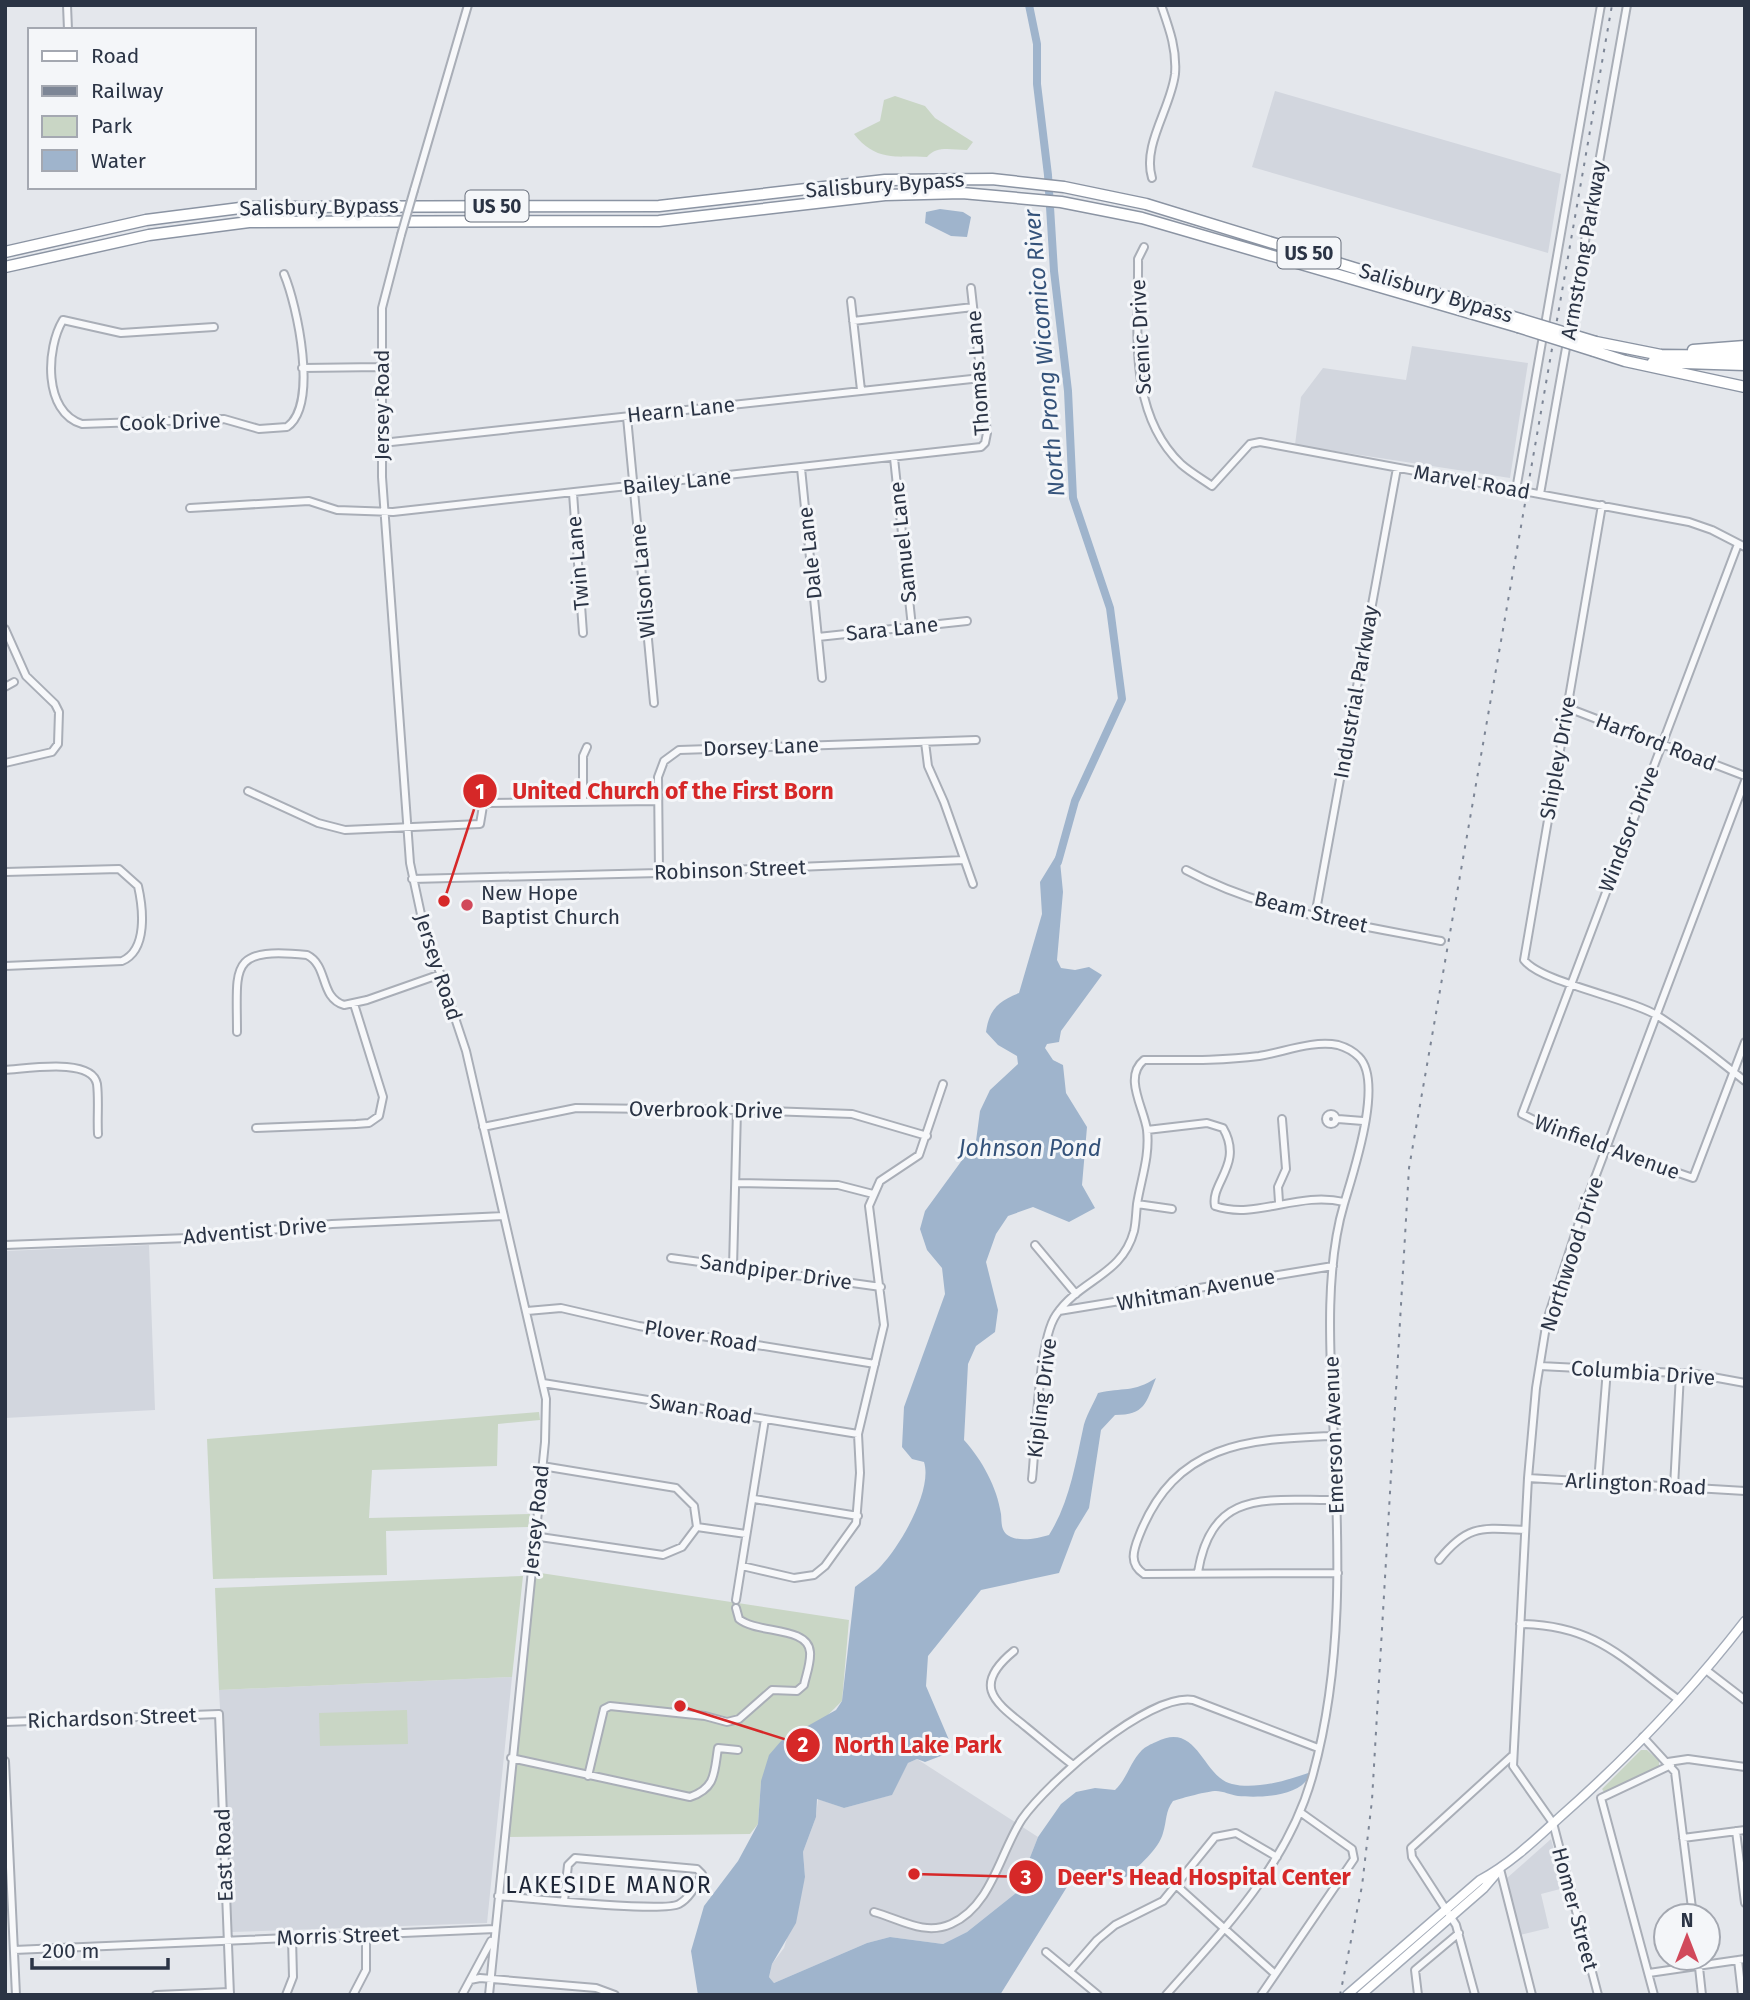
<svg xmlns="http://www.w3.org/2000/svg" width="1750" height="2000" font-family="'Fira Sans',sans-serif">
	<rect width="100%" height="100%" fill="#e4e7ec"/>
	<!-- built -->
	<path fill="#d2d6de" d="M1275,91L1561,174L1548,253L1252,167Z
		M1412,346L1528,363L1510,478L1295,445L1301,397L1323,368L1406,380Z
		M149,1245L155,1410L5,1418V1251Z
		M512,1677L487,1923L232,1932L219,1690Z
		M917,1759L1038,1837L1016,1893L967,1932L943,1944L890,1937L867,1943L774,1983L769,1977L772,1964L784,1948L805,1877L803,1852L816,1817L818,1799L844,1808L891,1795L908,1763Z
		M1551,1839L1564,1888L1541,1894L1549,1928L1520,1935L1507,1878Z"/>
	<!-- green -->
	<path fill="#c9d6c5" d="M895,96L925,106L935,118L973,142L967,150C952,150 937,145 927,157C895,156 875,161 854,134L880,121L884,100Z
		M539,1412L540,1420L498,1424L497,1466L372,1470L369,1518L530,1514L528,1527L386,1531L387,1575L213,1579L207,1439Z
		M534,1572L849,1620L842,1701L761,1781L758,1824L750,1834L508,1837Z
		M523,1576L512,1677L219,1690L215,1588Z
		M407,1710L408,1744L320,1746L319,1713Z
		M1641,1750H1647L1659,1761V1766L1604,1792L1602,1789Z"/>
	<!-- water -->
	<path fill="#9fb4cc" d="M940,209L963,212L971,217L967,237L951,236L925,223L926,212Z
		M1059,851L1063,892L1057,960L1061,968L1075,970L1089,967L1102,975L1061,1031L1059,1042L1047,1044L1045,1048L1053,1060L1063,1065L1066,1093L1087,1127L1082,1185L1095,1208L1069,1222L1033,1207L1008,1216L996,1234L986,1262L998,1310L995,1332L976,1346L968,1364L964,1440C982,1460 997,1487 1001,1514C1002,1523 1000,1532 1011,1537C1023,1542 1038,1538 1049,1535C1069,1503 1075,1466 1083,1429C1085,1417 1093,1405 1098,1393C1123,1387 1133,1393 1156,1378C1146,1403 1145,1415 1115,1415L1101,1430L1089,1508L1075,1531L1059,1573L981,1590L928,1656L926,1686L952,1747L946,1754L925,1762L917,1759L908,1763L892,1795L844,1808L817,1799L816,1817L803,1852L805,1877L796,1923L772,1964L769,1977L774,1983L867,1943L890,1937L943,1944L967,1932L1016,1893L1038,1837L1061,1804L1076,1792L1095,1788L1115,1790C1127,1779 1130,1762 1142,1750C1145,1747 1151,1744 1156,1742C1198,1720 1202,1777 1232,1784C1256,1790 1289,1780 1311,1772C1304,1797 1260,1798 1238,1796C1231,1795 1223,1791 1216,1791C1208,1791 1182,1798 1173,1801C1165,1812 1167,1820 1163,1833C1159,1849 1138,1867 1126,1877L1080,1872L1070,1882L1000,1995H698L691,1951L704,1906L738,1861L758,1824L761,1781L769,1755L781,1741L836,1710L842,1701L855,1587C863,1580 874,1574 881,1566C900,1546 933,1490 924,1462L912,1459L902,1447L904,1407L945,1294L942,1268L927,1250L920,1229L925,1211L976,1141L980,1111L990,1090L1018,1064L1017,1056L998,1045L986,1032C989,1010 998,1001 1019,993L1042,914L1040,882Z"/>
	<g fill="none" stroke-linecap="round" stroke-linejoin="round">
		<!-- river -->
		<path stroke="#9fb4cc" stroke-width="8" d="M1029,5L1037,44V84L1048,175L1054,271L1068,391L1073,498L1110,608L1122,699L1075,801L1058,862"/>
		<!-- minor casing -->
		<g stroke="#a9aeb7" stroke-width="10">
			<path id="minor" d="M67,5L68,30
				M1152,178C1142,145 1171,108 1175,74C1177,49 1169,28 1161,5
				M414,190L468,5
				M401,235L382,308V477L410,863L422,919L466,1051L546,1399L545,1442L489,1995
				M1144,247L1138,259C1139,329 1126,411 1181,464C1190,472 1202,479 1212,486L1250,444L1260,442L1689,522L1712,530L1745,547
				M851,301L861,390
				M853,321L973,307
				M214,327L121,333L63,320C46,348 43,412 82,424L224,419L259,429L287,427C319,405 297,305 284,274
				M302,368L381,367
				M627,417L654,703
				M382,443L981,378
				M894,458L912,627
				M801,468L822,678
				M1516,490L1601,5
				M573,493L583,633
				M1540,494L1627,5
				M1602,505L1524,960C1542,983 1630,998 1658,1016C1688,1035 1717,1059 1745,1081
				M190,508L309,501L337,510L393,512L981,447L985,443L987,433L971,288
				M1738,544L1522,1114L1552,1129L1693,1178L1745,1042
				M5,629L26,676L55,704L59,712L58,744L52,752L5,763
				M818,637L967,621
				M5,687L14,682
				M1568,708L1745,776
				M925,742L928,766L944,802L973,884
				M248,791L318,823L345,830L480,824L483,806L488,803L658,801
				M583,801V756L587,747
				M1186,870C1264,912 1355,924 1441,941
				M5,872L119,869L138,886C143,908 148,950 122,961L5,966
				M659,873L658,777L664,761L679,750L976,740
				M412,879L659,873L964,860
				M1315,916L1397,468
				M237,1032C237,966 228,947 307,955C329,966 319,997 344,1005L367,1000L441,974
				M5,1070C26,1069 92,1057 97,1084C99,1100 97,1118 98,1134
				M1326 1119a5 5 0 1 1 10 0a5 5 0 1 1-10 0Z
				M1338,1119L1363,1121
				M483,1127L576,1108L737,1110L852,1114L927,1136
				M256,1128L356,1124L369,1123L379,1116L383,1097L354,1004
				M1147,1130L1207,1123L1223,1128C1244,1164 1210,1183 1215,1206C1256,1220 1298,1191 1344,1202
				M736,1183L838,1185L873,1194
				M1279,1202L1278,1187L1286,1169L1282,1119
				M1137,1204L1172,1209
				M5,1245L188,1238L332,1224L504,1216
				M1035,1245L1076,1294
				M671,1258L881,1287
				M733,1267L737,1110
				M527,1311L561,1308L639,1326L875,1364
				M1059,1311L1333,1266
				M1540,1366L1696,1374L1745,1383
				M543,1383L858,1434
				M1334,1436C1246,1439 1175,1443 1139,1536C1133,1551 1129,1564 1144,1574L1338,1573
				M542,1466L676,1488L694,1506L697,1527
				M1528,1478L1745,1491
				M1032,1479C1036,1443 1038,1341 1056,1315C1080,1279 1122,1276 1134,1231C1136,1222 1136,1213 1137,1204C1141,1179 1150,1156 1147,1130C1144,1108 1123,1077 1144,1060C1182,1060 1221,1061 1259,1056C1284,1052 1313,1040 1338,1045C1345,1047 1354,1052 1359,1057C1384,1082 1353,1173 1344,1204C1323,1274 1331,1367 1334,1440C1339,1551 1343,1665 1313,1774C1289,1863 1225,1928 1166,1995
				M1598,1482L1607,1369
				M1674,1487L1680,1374
				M754,1499L858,1516
				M697,1527L746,1534
				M533,1536L663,1555L682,1547L697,1527
				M1439,1560C1468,1524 1482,1528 1525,1530
				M742,1566L794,1578L814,1575L825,1566L856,1523L860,1473L858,1434L884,1325L869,1206L880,1181L919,1155L943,1084
				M1198,1572C1212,1487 1269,1501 1336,1500
				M736,1600L765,1419
				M1520,1624C1595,1625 1622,1658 1679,1700
				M1014,1651C971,1686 995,1702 1026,1727C1042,1740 1057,1753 1073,1765
				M1706,1670L1745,1700
				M5,1722L219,1714L230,1995
				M1643,1737L1675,1772L1693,1916
				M511,1758L690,1797C716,1788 714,1773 718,1748L738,1750
				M5,1761L16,1995
				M1668,1762L1688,1759L1745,1767
				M588,1776L604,1709L610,1706L705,1716L727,1722L739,1719L772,1690L797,1691L804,1685C806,1675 811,1663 810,1652C808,1626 757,1634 739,1619L736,1608
				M1736,1831L1745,1903
				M1683,1838L1745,1830
				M1500,1869L1532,1995
				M1177,1886L1275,1974
				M498,1896C525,1898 663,1913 679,1904C690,1898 696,1885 702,1874L697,1869L575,1858L568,1865L564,1901
				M874,1912C900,1919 924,1936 951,1924C992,1906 1000,1852 1022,1819C1047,1783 1148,1693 1193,1700L1318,1748
				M14,1950L495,1929
				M1046,1952L1098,1995
				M1698,1958L1702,1995
				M1738,1960L1742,1995
				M1070,1971L1097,1940L1115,1925L1163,1901L1215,1837L1236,1833L1277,1857
				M1649,1973L1745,1959
				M470,1980L480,1978L596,1988L615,1995
				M156,1995L230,1992
				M286,1995L293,1977L292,1938
				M353,1995L366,1970V1935
				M462,1995L491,1941
				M1261,1995L1354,1859L1352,1849L1300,1812
				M1418,1995L1415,1970L1459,1933
				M1475,1995L1456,1925L1412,1857L1411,1848L1512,1756
				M1598,1995L1553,1823L1513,1766L1528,1478L1536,1388L1547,1320L1585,1204L1745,781
				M1654,1995L1601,1798L1671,1765"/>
		</g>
		<!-- major casing -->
		<g stroke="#a3abb8" stroke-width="11">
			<path id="major" d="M1347,1995L1480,1880C1510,1864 1535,1840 1560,1817C1627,1758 1690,1692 1745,1621
				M1361,1995L1484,1888L1496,1874"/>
		</g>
		<!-- highway casing -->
		<g stroke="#8b94a3" stroke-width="13">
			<path id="highway" d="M5,252L146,220L248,207L659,206L885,180L992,179L1064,187L1146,204L1520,319
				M5,267L149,235L249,222L659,221L885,195L962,193L1061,202L1142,218L1518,327
				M1596,342L1661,355L1745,356
				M1693,350L1745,346
				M1594,351L1625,361L1745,387
				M1653,362L1745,365"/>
		</g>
		<!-- minor -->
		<use href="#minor" stroke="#f7f8fa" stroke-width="6"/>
		<!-- major -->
		<use href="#major" stroke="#fff" stroke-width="8"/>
		<!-- highway -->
		<use href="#highway" stroke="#fff" stroke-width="10"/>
		<!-- rail -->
		<path stroke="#7d8696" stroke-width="2" stroke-dasharray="3.5 7" stroke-linecap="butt" d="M1340,1995L1362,1886L1372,1800L1409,1168L1612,5"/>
		<!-- minor-bridge casing -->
		<g stroke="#a9aeb7" stroke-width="10" stroke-linecap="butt">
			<path id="minor-bridge" d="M401,235L414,190"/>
		</g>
		<!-- highway-bridge casing -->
		<g stroke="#8b94a3" stroke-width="13" stroke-linecap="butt">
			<path id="highway-bridge" d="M1520,319L1596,342
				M1518,327L1594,351"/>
		</g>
		<!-- minor-bridge -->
		<use href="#minor-bridge" stroke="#f7f8fa" stroke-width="6"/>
		<!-- highway-bridge -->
		<use href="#highway-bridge" stroke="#fff" stroke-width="10"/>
	</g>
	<!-- markers -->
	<circle fill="#d1495b" stroke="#f4f6f9" stroke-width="2.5" cx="467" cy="905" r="7"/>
	<g text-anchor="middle" stroke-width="6" stroke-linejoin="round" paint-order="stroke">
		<!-- shield labels -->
		<g fill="#f4f6f9" stroke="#676e7b" stroke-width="2">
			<rect x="465.5" y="190.5" width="63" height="31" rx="5"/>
			<rect x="1277.5" y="237.5" width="63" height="31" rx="5"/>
		</g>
		<g font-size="19" font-weight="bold" fill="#2b3445">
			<text x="497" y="213">US 50</text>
			<text x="1309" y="260">US 50</text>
		</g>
		<!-- street labels -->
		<g font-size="21" fill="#2b3445" stroke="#f4f6f9">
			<text transform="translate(885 185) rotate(-4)" y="7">Salisbury Bypass</text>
			<text transform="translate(319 207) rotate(-1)" y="7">Salisbury Bypass</text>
			<text transform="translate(1584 250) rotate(-80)" y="7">Armstrong Parkway</text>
			<text transform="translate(1436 293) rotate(17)" y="7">Salisbury Bypass</text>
			<text transform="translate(1141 337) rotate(-93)" y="7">Scenic Drive</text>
			<text transform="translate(978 373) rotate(-94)" y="7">Thomas Lane</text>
			<text transform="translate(382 405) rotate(-90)" y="7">Jersey Road</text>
			<text transform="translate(681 410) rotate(-6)" y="7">Hearn Lane</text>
			<text transform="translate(170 422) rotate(-2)" y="7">Cook Drive</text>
			<text transform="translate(677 482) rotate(-6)" y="7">Bailey Lane</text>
			<text transform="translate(1472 482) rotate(10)" y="7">Marvel Road</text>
			<text transform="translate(903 542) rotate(-96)" y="7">Samuel Lane</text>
			<text transform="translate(810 553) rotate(-96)" y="7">Dale Lane</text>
			<text transform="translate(578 563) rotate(-95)" y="7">Twin Lane</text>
			<text transform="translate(643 581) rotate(-95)" y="7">Wilson Lane</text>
			<text transform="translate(892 629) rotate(-6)" y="7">Sara Lane</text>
			<text transform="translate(1356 692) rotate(-80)" y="7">Industrial Parkway</text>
			<text transform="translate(1656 742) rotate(21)" y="7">Harford Road</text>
			<text transform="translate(761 747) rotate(-2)" y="7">Dorsey Lane</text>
			<text transform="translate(1558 758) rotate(-80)" y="7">Shipley Drive</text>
			<text transform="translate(1629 829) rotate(-69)" y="7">Windsor Drive</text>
			<text transform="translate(730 870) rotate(-2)" y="7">Robinson Street</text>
			<text transform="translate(1311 912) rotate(14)" y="7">Beam Street</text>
			<text transform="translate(438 967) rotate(72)" y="7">Jersey Road</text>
			<text transform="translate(706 1110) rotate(1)" y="7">Overbrook Drive</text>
			<text transform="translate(1607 1147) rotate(20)" y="7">Winfield Avenue</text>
			<text transform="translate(255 1231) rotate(-5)" y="7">Adventist Drive</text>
			<text transform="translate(1572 1254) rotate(-72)" y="7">Northwood Drive</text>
			<text transform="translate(776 1272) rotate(8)" y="7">Sandpiper Drive</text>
			<text transform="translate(1196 1290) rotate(-10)" y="7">Whitman Avenue</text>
			<text transform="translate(701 1336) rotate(9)" y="7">Plover Road</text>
			<text transform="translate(1643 1373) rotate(4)" y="7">Columbia Drive</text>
			<text transform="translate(1042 1398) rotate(-83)" y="7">Kipling Drive</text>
			<text transform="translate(701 1409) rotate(9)" y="7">Swan Road</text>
			<text transform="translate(1334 1435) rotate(-92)" y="7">Emerson Avenue</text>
			<text transform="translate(1636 1484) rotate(3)" y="7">Arlington Road</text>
			<text transform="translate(536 1520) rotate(-84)" y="7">Jersey Road</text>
			<text transform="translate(112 1718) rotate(-2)" y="7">Richardson Street</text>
			<text transform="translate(224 1855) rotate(-92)" y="7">East Road</text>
			<text transform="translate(1575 1909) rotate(75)" y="7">Homer Street</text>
			<text transform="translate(338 1936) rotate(-2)" y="7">Morris Street</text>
		</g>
		<!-- poi labels -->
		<g font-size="21" fill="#2b3445" stroke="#f4f6f9" text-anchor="start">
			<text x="481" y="900">New Hope<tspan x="481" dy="24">Baptist Church</tspan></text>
		</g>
		<!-- water labels -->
		<g font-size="23" font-style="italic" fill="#34527a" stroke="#f4f6f9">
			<text transform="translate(1044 353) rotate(-95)" y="8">North Prong Wicomico River</text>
			<text x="1030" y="1156">Johnson Pond</text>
		</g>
		<!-- neighbourhood labels -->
		<g font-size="23" letter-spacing="2" fill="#1d2536" stroke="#f4f6f9">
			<text x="609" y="1893">LAKESIDE MANOR</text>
		</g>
	</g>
	<!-- callouts -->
	<path fill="none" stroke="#d62828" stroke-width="2.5" d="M444 901L480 791M680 1706L803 1745M914 1874L1026 1877"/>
	<g fill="#d62828" stroke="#f4f6f9" stroke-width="2.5">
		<circle cx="444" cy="901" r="7"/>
		<circle cx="680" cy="1706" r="7"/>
		<circle cx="914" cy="1874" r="7"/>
		<circle cx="480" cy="791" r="18"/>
		<circle cx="803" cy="1745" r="18"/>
		<circle cx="1026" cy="1877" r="18"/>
	</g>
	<g font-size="21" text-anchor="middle" font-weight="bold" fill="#fff">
		<text x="480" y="799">1</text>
		<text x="803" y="1752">2</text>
		<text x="1026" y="1885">3</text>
	</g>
	<g font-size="23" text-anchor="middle" font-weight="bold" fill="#d62828" stroke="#f4f6f9" stroke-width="6" stroke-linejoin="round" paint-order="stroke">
		<text x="673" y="799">United Church of the First Born</text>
		<text x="918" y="1753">North Lake Park</text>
		<text x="1204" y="1885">Deer's Head Hospital Center</text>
	</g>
	<!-- border -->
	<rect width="1750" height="2000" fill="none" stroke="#2b3445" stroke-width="14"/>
	<!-- legend -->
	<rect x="28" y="28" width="228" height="161" fill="#f4f6f9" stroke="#a4a8b1" stroke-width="2"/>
	<rect x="42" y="51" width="35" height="10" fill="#ffffff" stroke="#a4a8b1" stroke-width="2"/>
	<text x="91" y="63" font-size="21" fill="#2b3445">Road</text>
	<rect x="42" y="86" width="35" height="10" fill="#7d8696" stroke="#a4a8b1" stroke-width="2"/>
	<text x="91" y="98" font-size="21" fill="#2b3445">Railway</text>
	<rect x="42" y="116" width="35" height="21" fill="#c9d6c5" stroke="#a4a8b1" stroke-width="2"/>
	<text x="91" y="133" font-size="21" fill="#2b3445">Park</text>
	<rect x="42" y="150" width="35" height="21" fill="#9fb4cc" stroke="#a4a8b1" stroke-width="2"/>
	<text x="91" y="168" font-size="21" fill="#2b3445">Water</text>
	<!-- north arrow -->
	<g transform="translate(1687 1937)"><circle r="33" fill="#f4f6f9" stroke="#a4a8b1" stroke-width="2"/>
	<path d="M0-5L12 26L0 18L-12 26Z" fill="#d1495b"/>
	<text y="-10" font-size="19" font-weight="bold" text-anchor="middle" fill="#2b3445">N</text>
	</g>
	<!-- scale -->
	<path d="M32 1958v10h136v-10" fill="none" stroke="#2b3445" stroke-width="3.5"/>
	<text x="42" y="1958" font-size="21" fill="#2b3445" stroke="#f4f6f9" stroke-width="5" paint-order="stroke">200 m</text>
</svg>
